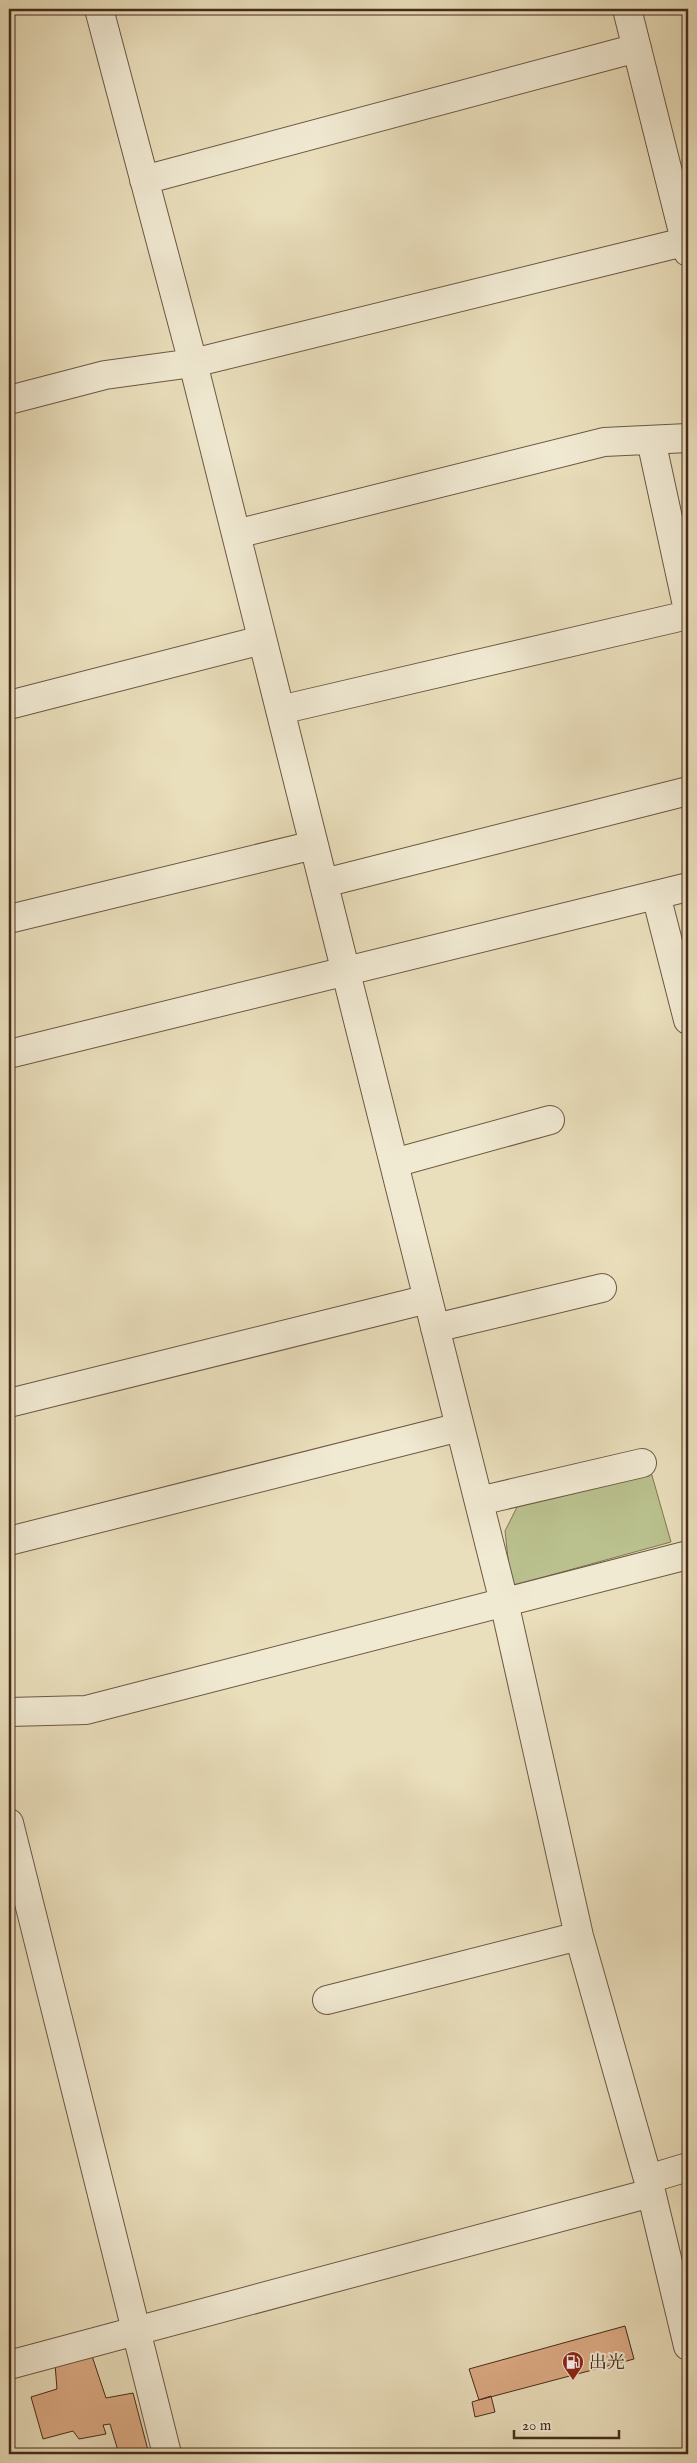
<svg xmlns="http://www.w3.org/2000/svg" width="697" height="2463" font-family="'IM FELL English','Noto Serif JP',serif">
	<rect width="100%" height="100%" fill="#eadfbc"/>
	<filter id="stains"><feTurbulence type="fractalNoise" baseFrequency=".004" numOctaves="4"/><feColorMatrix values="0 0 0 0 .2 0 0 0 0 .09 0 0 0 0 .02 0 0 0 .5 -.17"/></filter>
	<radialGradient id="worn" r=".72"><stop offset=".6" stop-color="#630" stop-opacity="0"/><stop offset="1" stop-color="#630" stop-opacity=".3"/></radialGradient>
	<!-- green -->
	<path fill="#bac18e" stroke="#807654" d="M651,1472L671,1542L511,1586L505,1531L518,1505Z"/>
	<!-- building -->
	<path fill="#ddab85" stroke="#452b1b" d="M625,2326L634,2359L479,2400L469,2369Z
		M92,2356L106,2398L133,2393L149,2454H119L110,2424L103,2425L106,2434L79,2439L73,2431L43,2439L31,2397L57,2389L55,2364Z
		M491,2396L495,2412L475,2417L472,2402Z"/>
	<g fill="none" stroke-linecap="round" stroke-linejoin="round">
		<!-- street casing -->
		<g stroke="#6e5843" stroke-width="30">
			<path id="street" d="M99,9L193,363L504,1602L579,1936L648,2179L688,2346
				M627,9L688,252
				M144,180L637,48
				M9,400L105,375L193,363L688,241
				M651,440L688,610
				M236,534L604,442L688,438
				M9,705L262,640
				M280,710L688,615
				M324,883L688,791
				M656,895L688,1020
				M9,919L314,845
				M9,1054L688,887
				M394,1163L550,1120
				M435,1328L602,1288
				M9,1403L428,1299
				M479,1501L642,1463
				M9,1541L460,1427
				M9,1712L86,1710L688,1555
				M9,1823L167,2454
				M327,2000L579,1936
				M648,2179L688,2167
				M9,2365L651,2193"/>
		</g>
		<!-- street -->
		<use href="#street" stroke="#f1ead3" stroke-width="28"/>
	</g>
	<!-- icons -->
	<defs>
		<g id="fuel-pin" transform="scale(1.125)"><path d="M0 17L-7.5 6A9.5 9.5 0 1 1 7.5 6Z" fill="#8f2418" stroke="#f1ead3"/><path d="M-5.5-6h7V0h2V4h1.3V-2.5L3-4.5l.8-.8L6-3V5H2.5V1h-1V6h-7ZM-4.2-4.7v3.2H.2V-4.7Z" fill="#fff"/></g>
	</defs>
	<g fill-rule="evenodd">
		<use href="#fuel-pin" x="573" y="2362"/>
	</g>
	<g text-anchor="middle" stroke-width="4" stroke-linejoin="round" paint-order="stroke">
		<!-- poi labels -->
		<g font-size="18" fill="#452b1b" stroke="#f1ead3" text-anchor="start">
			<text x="589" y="2368">出光</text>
		</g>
	</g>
	<!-- margin -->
	<rect width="697" height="2463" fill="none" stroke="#eadfbc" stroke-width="30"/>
	<rect x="10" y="10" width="677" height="2443" fill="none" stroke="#452b1b" stroke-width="2.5"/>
	<rect x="15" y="15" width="667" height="2433" fill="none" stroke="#452b1b"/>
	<!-- scale -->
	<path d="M514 2430v8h105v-8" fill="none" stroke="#452b1b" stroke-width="2.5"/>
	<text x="522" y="2430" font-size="15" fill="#452b1b" stroke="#f1ead3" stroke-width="4" paint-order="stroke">20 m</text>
	<rect width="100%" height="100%" filter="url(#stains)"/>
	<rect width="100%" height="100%" fill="url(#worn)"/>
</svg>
